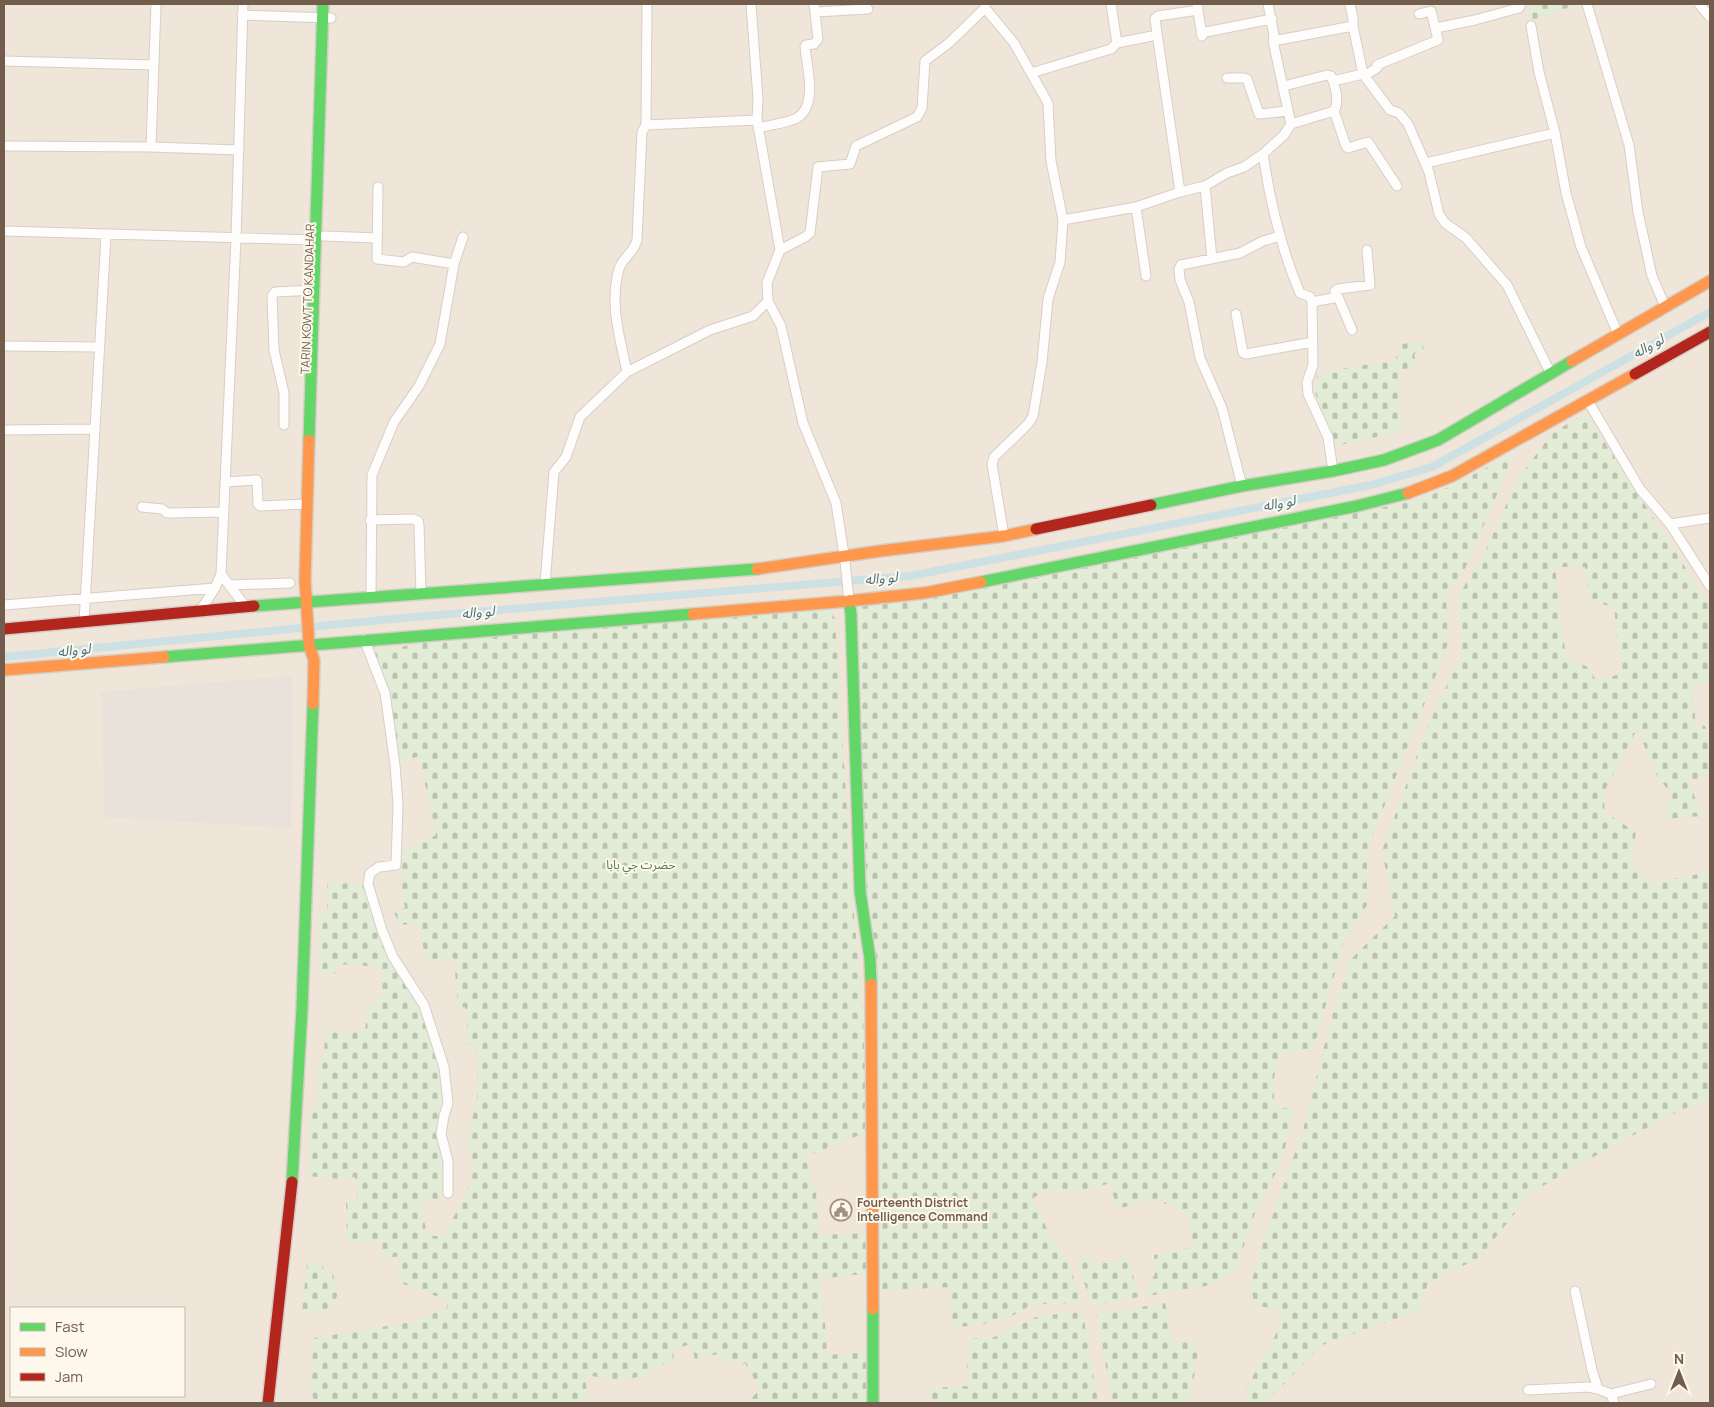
<svg xmlns="http://www.w3.org/2000/svg" width="1714" height="1407" font-family="Manrope,'Noto Sans Arabic',sans-serif">
	<defs>
		<pattern id="cemetery-stones" width="16" height="16" patternUnits="userSpaceOnUse" patternTransform="scale(1.25)"><rect width="16" height="16" fill="#e2ecd6"/><path d="M2 7V4a2 2 0 0 1 4 0v3zM10 15v-3a2 2 0 0 1 4 0v3z" fill="#bcc2b0"/></pattern>
	</defs>
	<rect width="100%" height="100%" fill="#f6f2ea"/>
	<!-- residential -->
	<path fill="#efe5d8" fill-rule="evenodd" d="M4,4H1710V1403H4ZM11,1308H184V1396H11Z"/>
	<!-- industrial -->
	<path fill="#e8e2db" d="M292,676L291,828L105,817L101,692Z"/>
	<!-- cemetery -->
	<path fill="url(#cemetery-stones)" fill-rule="evenodd" d="M1528,4H1580L1532,20Z
		M1421,341L1424,349L1414,354L1417,367L1398,370L1402,431L1335,446L1315,392L1317,375L1350,367L1395,361L1402,344Z
		M1586,413L1710,606V681L1691,685L1696,725L1705,726L1710,741V773L1689,782L1702,816L1664,819L1672,794L1658,778L1637,729L1605,790L1604,812L1636,832L1631,861L1651,883L1710,872V1099L1681,1110L1613,1146L1532,1192L1479,1258L1428,1283L1419,1311L1322,1345L1277,1391L1262,1403H1250L1245,1393L1263,1355L1275,1336L1282,1314L1273,1308L1256,1306L1250,1288L1260,1251L1303,1130L1333,1012L1350,960L1395,916L1382,851L1428,725L1462,654L1458,597L1487,547L1518,479L1552,433ZM1555,567H1585L1589,599L1614,608L1622,674L1596,680L1588,667L1566,658Z
		M1511,455L1507,471L1464,571L1446,595L1448,644L1367,850V905L1344,941L1313,1050L1279,1054L1273,1083L1275,1108H1294L1282,1161L1256,1210L1235,1272L1206,1286L1142,1297L1155,1274L1154,1255L1194,1247L1185,1209L1177,1212L1174,1202L1164,1204L1163,1197L1117,1209L1110,1183L1088,1190L1042,1193L1033,1198L1051,1238L1069,1261L1081,1303L1033,1304L1003,1321L953,1328L949,1287L880,1291L881,1164L874,956L866,889L859,720L857,605L928,598L1420,500L1453,485Z
		M830,609L835,619L852,893L863,1012L867,1132L805,1157L816,1193L819,1235L869,1233L870,1273L819,1279L825,1324L827,1355L871,1352L872,1403H749V1401L760,1389L745,1363L740,1366L737,1360L720,1363L718,1354L695,1359L691,1344L674,1349L673,1364L666,1362L648,1374L623,1381L585,1375L588,1403H315L310,1388L314,1338L412,1322L447,1308V1300L398,1282L400,1256L381,1259V1241L347,1244L346,1202L358,1201L355,1177L340,1179L308,1176L311,1110L317,1108L319,1060L324,1058L325,1031L365,1032L368,1004H377L378,996H382V967L339,964L337,973L320,974L318,914H327V883L363,884L379,931L421,1007L439,1066L443,1090V1104L438,1133L440,1152L443,1161L442,1198L421,1203L427,1236H444L463,1199L474,1170L467,1142L477,1098L478,1055L462,1039L468,1034L465,1007L458,1008L454,958L426,962L419,923L399,925L394,911L405,908L401,883L402,852L436,835L419,756L399,763L389,691L374,651L437,641L509,634Z
		M1090,1255L1093,1266L1128,1257L1139,1297L1093,1305L1075,1260Z
		M307,1264L323,1265L324,1275L333,1273L337,1296L328,1311H302Z
		M1165,1303L1173,1342L1195,1341L1194,1349L1198,1350L1190,1403H1112L1097,1314Z
		M1073,1312L1083,1314L1098,1403H931V1388L968,1386L966,1352L970,1351L969,1339L995,1337L1036,1317Z"/>
	<g fill="none" stroke-linecap="round" stroke-linejoin="round">
		<!-- canal -->
		<path stroke="#cde1e5" stroke-width="8" d="M4,657L413,617L910,576L1371,485L1432,467L1710,312"/>
		<!-- street casing -->
		<g stroke="#d5cfc9" stroke-width="11">
			<path id="street" d="M751,4L758,99L757,120L780,250L767,283L768,301L781,326L803,423L836,503L845,561L849,601
				M985,4V8L990,14L1014,43L1048,103L1051,161L1063,220L1060,262L1048,299L1042,362L1033,416L1028,424L994,457L992,464L1004,536
				M1111,4L1117,43
				M1197,4L1202,36
				M1350,4L1353,19V26L1363,74L1390,110L1399,113L1408,124L1429,172L1439,214L1445,223L1466,238L1507,285L1551,374
				M1587,4L1629,145L1638,212L1652,276L1665,306
				M1699,4L1710,17
				M815,12L868,9
				M242,15L331,18
				M1531,26L1539,72L1555,133L1566,193L1581,247L1618,334
				M1436,28L1475,20L1519,8L1521,4
				M1201,33L1272,19
				M1273,41L1353,26
				M4,61L154,65
				M1031,73L1111,49L1117,43L1157,35
				M1364,76L1377,68V65L1438,40L1431,11L1419,14
				M1227,78H1244L1247,79L1259,114L1288,111
				M1333,81L1363,74
				M1284,86L1327,75L1331,76C1335,84 1340,102 1334,111L1291,124
				M1334,111L1346,146L1348,148L1368,142L1397,186
				M646,125L757,120
				M758,128C769,125 788,123 797,118C818,105 807,68 805,47L806,45L814,44L818,39L814,4
				M4,146L151,147L239,150
				M151,147L156,4
				M1263,154C1270,201 1281,249 1300,293L1310,297L1312,302L1313,365L1307,382L1308,394L1328,437L1333,471
				M1426,163L1555,133
				M1205,186L1212,259
				M378,187L377,259L404,262L412,257L454,264
				M1180,192L1155,19L1158,16L1198,10
				M1063,220L1136,207
				M4,231L316,240
				M324,236L377,238
				M780,250L805,237L810,233L818,167L850,164L856,146L917,117L922,108L925,61L949,43L985,8
				M1146,276L1136,207L1180,192L1205,186L1227,173L1244,167L1263,154L1284,135L1291,124L1273,41L1274,35L1268,4
				M1336,296L1335,291L1338,289L1370,285L1367,250
				M1312,302L1338,297L1352,330
				M1236,314L1243,353L1246,354L1313,342
				M4,346L99,347
				M627,372C620,338 609,304 619,269C622,258 634,253 637,240L642,132L646,125L647,4
				M1588,401L1640,489L1670,524L1710,586
				M284,425V393L274,350L272,296L275,292L315,290
				M4,430L95,429
				M225,482L257,480L258,504L260,506L307,504
				M1242,486L1222,408L1200,358L1189,302L1180,280L1179,269L1181,265L1240,253L1263,241L1280,236
				M142,507L162,509L167,513H171L224,512
				M370,520L413,519L418,521L419,525L421,594
				M1670,524L1710,518
				M221,574L229,585L246,607
				M545,584L554,472L566,457L580,417L627,372L710,330L753,316L768,301
				M229,585L290,583
				M371,597L372,475L394,422L419,386L440,344L454,264L463,237
				M4,605L215,588
				M200,611L215,588L221,574L236,238L243,4
				M84,622L106,235
				M364,639L385,693L395,765L398,805L396,865L379,867L370,873L368,884L382,930L393,957L424,1005L444,1067L448,1103L444,1116L441,1134L448,1161V1193
				M1575,1291L1592,1370L1598,1389L1611,1394L1614,1403
				M1528,1390L1588,1387L1598,1389
				M1611,1394L1651,1384"/>
		</g>
		<!-- fast casing -->
		<g stroke="#d4cec5" stroke-width="14">
			<path id="fast" d="M309,440L323,4
				M1151,505L1242,486L1333,471L1384,460L1438,440L1572,361
				M981,582L1357,506L1408,493
				M849,601L851,614L860,891L870,959L871,984
				M254,606L757,569
				M164,657L693,614
				M292,1182L302,1009L313,704
				M873,1309V1403"/>
		</g>
		<!-- slow casing -->
		<g stroke="#d4cec5" stroke-width="14">
			<path id="slow" d="M1572,361L1710,281
				M309,440L305,579L309,645L314,660L313,704
				M1408,493L1452,476L1635,374
				M757,569L880,551L1004,536L1036,529
				M693,614L849,601L924,593L981,582
				M4,670L164,657
				M871,984L873,1309"/>
		</g>
		<!-- jam casing -->
		<g stroke="#d4cec5" stroke-width="14">
			<path id="jam" d="M1635,374L1710,332
				M1036,529L1151,505
				M4,629L254,606
				M268,1403L292,1182"/>
		</g>
		<!-- street -->
		<use href="#street" stroke="#fefdfc" stroke-width="9"/>
		<!-- fast -->
		<use href="#fast" stroke="#63d668" stroke-width="11"/>
		<!-- slow -->
		<use href="#slow" stroke="#ff974d" stroke-width="11"/>
		<!-- jam -->
		<use href="#jam" stroke="#b3261e" stroke-width="11"/>
	</g>
	<!-- icons -->
	<defs>
		<g id="civic-ring" transform="scale(1.125)"><circle r="9.5" fill="#fef8ec" stroke="#a09184" stroke-width="1.5"/><path d="M-.6-6.5H3V-4.5H.6V-3L4-1V1h2V6H-6V1h2V-1L-.6-3ZM-1.2 2.5V6h2.4V2.5Z" fill="#a09184"/></g>
	</defs>
	<g fill-rule="evenodd">
		<use href="#civic-ring" x="841" y="1210"/>
	</g>
	<g text-anchor="middle" stroke-width="4" stroke-linejoin="round" paint-order="stroke">
		<!-- street labels -->
		<g font-size="12" fill="#725d4d" stroke="#fef8ec">
			<text transform="translate(308 299) rotate(-88)" y="4">TARIN KOWT TO KANDAHAR</text>
		</g>
		<!-- park labels -->
		<g font-size="12" fill="#547c49" stroke="#fef8ec">
			<text x="641" y="869">حضرت جي بابا</text>
		</g>
		<!-- poi labels -->
		<g font-size="12" font-weight="bold" fill="#725d4d" stroke="#fef8ec" text-anchor="start">
			<text x="857" y="1207">Fourteenth District<tspan x="857" dy="14">Intelligence Command</tspan></text>
		</g>
		<!-- water labels -->
		<g font-size="14" font-style="italic" fill="#487583" stroke="#fef8ec">
			<text transform="translate(1648 346) rotate(-29)" y="5">لو واله</text>
			<text transform="translate(1279 503) rotate(-11)" y="5">لو واله</text>
			<text transform="translate(881 578) rotate(-5)" y="5">لو واله</text>
			<text transform="translate(478 612) rotate(-5)" y="5">لو واله</text>
			<text transform="translate(74 650) rotate(-6)" y="5">لو واله</text>
		</g>
	</g>
	<!-- border -->
	<rect width="1714" height="1407" fill="none" stroke="#725d4d" stroke-width="10"/>
	<!-- legend -->
	<rect x="10" y="1307" width="175" height="90" fill="#fef8ec" stroke="#c6baac"/>
	<rect x="20" y="1323" width="25" height="8" fill="#63d668" stroke="#c6baac"/>
	<text x="55" y="1332" font-size="15" fill="#725d4d">Fast</text>
	<rect x="20" y="1348" width="25" height="8" fill="#ff974d" stroke="#c6baac"/>
	<text x="55" y="1357" font-size="15" fill="#725d4d">Slow</text>
	<rect x="20" y="1373" width="25" height="8" fill="#b3261e" stroke="#c6baac"/>
	<text x="55" y="1382" font-size="15" fill="#725d4d">Jam</text>
	<!-- north arrow -->
	<g transform="translate(1679 1372)" stroke="#fef8ec" stroke-width="4" paint-order="stroke">
	<path d="M0-4L9 19L0 12L-9 19Z" fill="#725d4d"/>
	<text y="-8" font-size="14" font-weight="bold" text-anchor="middle" fill="#725d4d">N</text>
	</g>
</svg>
